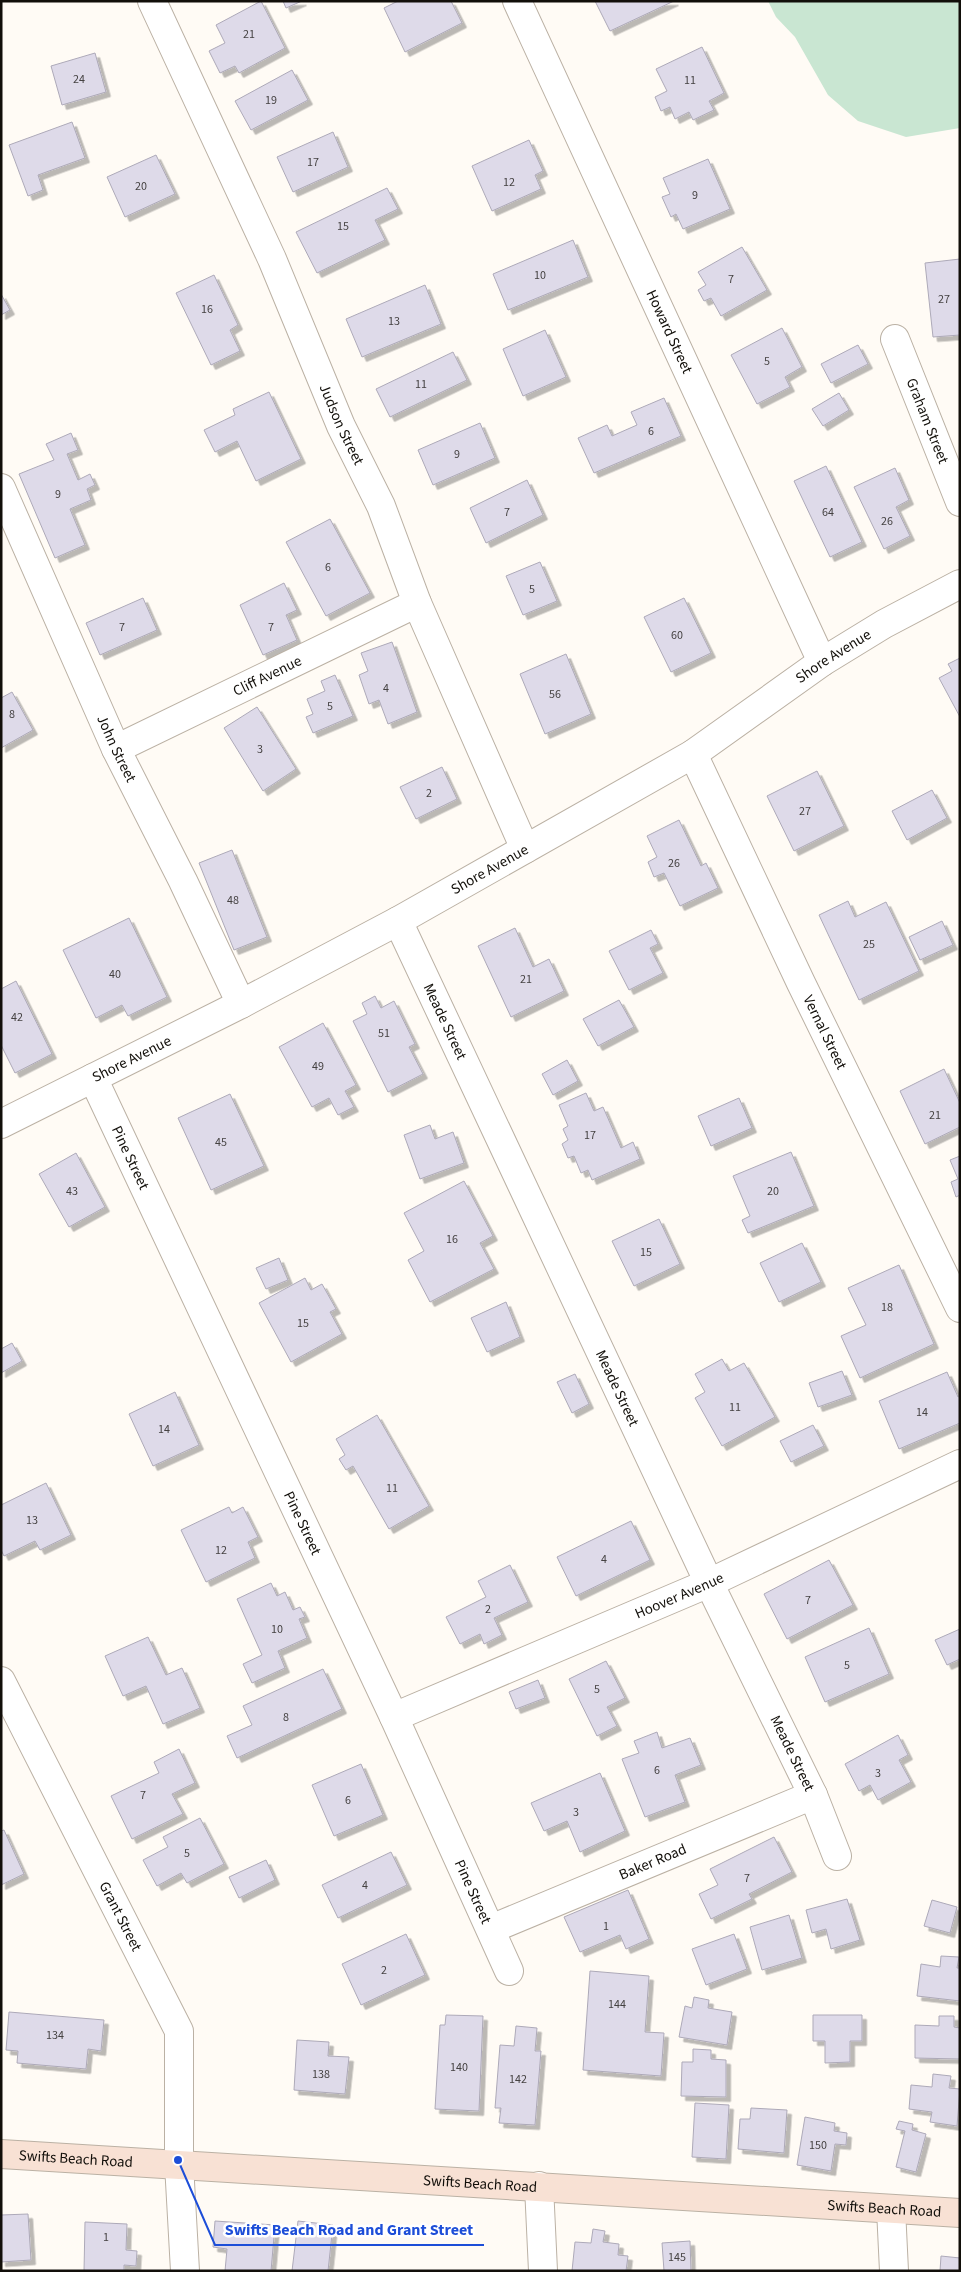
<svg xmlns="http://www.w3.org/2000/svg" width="961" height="2272" font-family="'Source Sans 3',sans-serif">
	<defs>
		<filter id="shadow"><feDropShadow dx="4.5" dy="4.5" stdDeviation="0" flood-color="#0004"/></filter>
	</defs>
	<rect width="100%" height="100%" fill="#fffbf5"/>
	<!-- green -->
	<path fill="#c9e6d2" d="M768,1H960V128L906,137L858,121L828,95L795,37L776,17Z"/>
	<!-- building -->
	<path fill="#dedae9" stroke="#ada9b8" filter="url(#shadow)" d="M261,1L285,48L239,73L235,66L220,73L209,51L225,43L216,25Z
		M283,1H302L286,8Z
		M398,1H451L462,23L405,52L384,8Z
		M595,1H674L610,31Z
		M702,47L724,93L709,101L714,110L693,120L689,112L675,119L670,107L661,111L655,97L667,91L656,69Z
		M95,53L106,92L62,105L51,66Z
		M292,70L308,100L251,130L235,101Z
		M72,122L85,158L38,175L43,190L28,196L9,145Z
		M333,132L348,167L293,192L277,157Z
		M529,140L543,171L535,175L541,189L492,211L472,166Z
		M156,155L175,194L125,217L107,177Z
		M708,159L730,209L683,229L676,214L671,217L662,197L670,194L663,178Z
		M387,188L398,209L375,220L385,240L317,273L296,232Z
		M573,240L588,277L508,310L493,274Z
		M742,247L767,290L721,316L711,298L704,301L698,290L706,285L698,272Z
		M960,259V335L933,337L925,263Z
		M214,275L238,325L230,330L240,351L211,365L176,293Z
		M425,285L441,324L362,357L346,319Z
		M1,294L10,310L1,315Z
		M782,328L802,367L785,377L790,387L757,404L731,355Z
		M545,330L566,377L523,396L503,349Z
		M858,345L868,364L831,383L821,364Z
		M453,352L467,380L390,417L376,389Z
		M269,392L301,459L256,481L237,441L215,452L204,430L235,415L233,409Z
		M839,393L849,410L823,426L812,409Z
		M664,398L681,436L594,473L578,438L607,425L612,436L637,425L631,412Z
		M480,423L495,458L433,485L418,450Z
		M71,433L78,450L67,454L78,480L90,474L95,485L87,489L91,500L70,509L85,545L55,558L19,474L54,460L46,444Z
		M826,466L862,542L830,557L794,481Z
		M895,468L909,500L896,507L910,536L884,549L854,487Z
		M527,480L543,515L486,543L470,508Z
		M330,519L370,593L326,616L286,542Z
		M540,562L557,601L523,615L506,576Z
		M284,583L297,610L286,615L297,640L263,655L240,605Z
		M143,598L157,630L100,655L86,623Z
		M684,598L711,653L671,672L644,617Z
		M392,642L417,712L388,724L379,700L369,704L359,675L368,671L361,653Z
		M566,654L591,714L545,734L520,674Z
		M960,658V717L939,678L952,671L948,664Z
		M335,675L353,716L313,733L306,717L313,714L307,699L325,691L321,681Z
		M12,692L33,730L1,748V698Z
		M257,707L296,769L263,791L224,728Z
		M442,767L457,799L416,819L400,787Z
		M817,771L844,826L794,851L767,796Z
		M932,790L947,818L907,840L892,811Z
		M679,820L701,866L706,863L718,888L680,906L664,873L654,877L648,862L657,857L647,836Z
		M232,850L267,937L234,950L199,863Z
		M848,901L855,917L886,902L919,971L859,1000L819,915Z
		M129,918L167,997L128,1016L122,1005L96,1018L63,950Z
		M942,921L953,945L920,960L909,937Z
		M515,928L533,967L549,959L564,991L511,1017L478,946Z
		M651,930L658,944L650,948L663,973L629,990L609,951Z
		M16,981L52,1054L15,1073L1,1045V989Z
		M375,996L381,1008L394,1001L415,1044L409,1047L423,1074L388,1092L353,1021L367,1014L362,1003Z
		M619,1000L634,1027L598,1046L583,1019Z
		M323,1023L356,1085L345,1091L354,1107L338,1115L329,1098L312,1107L279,1047Z
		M567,1060L578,1081L553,1095L542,1074Z
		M944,1069L960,1103V1127L925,1144L900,1091Z
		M586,1093L594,1111L603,1107L621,1148L633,1142L640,1159L592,1180L588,1170L581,1173L574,1156L568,1158L562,1144L568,1140L563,1129L568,1126L559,1105Z
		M230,1094L264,1166L211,1190L178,1118Z
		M739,1098L752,1128L711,1146L698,1116Z
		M430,1125L435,1139L453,1132L464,1163L420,1179L404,1135Z
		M791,1152L814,1206L748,1233L742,1220L750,1216L733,1176Z
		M76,1153L105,1207L69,1227L39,1174Z
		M960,1156V1195L956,1197L951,1182L958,1179L950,1160Z
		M464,1181L493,1236L480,1243L494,1269L430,1302L408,1260L424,1251L404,1213Z
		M659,1219L680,1264L634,1286L612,1241Z
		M802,1243L821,1282L779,1302L760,1263Z
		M279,1258L288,1280L266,1289L256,1268Z
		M899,1265L934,1344L860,1378L841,1336L866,1325L848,1288Z
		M305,1278L311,1290L322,1284L336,1309L330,1312L342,1334L291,1362L259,1303Z
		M506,1302L520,1337L487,1352L471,1318Z
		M12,1343L22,1361L1,1373V1349Z
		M722,1359L729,1371L744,1363L775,1417L722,1446L695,1398L705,1392L695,1374Z
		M842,1371L852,1395L818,1407L809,1383Z
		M947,1372L958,1397L960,1396V1423L899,1449L879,1401Z
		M575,1374L589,1404L572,1413L557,1382Z
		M175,1392L199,1445L153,1466L129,1414Z
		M377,1415L429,1506L389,1529L353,1466L346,1470L339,1459L345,1455L336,1439Z
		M813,1425L824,1446L791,1462L780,1441Z
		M46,1483L71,1535L40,1550L35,1541L4,1556L1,1550V1505Z
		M229,1507L232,1513L243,1507L258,1537L248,1542L255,1558L206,1582L181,1530Z
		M631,1521L650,1560L576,1596L557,1557Z
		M829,1560L853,1605L787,1639L764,1594Z
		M510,1565L528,1602L494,1618L502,1635L484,1644L480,1634L460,1644L446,1617L486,1597L478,1581Z
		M271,1583L277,1596L285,1592L293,1610L300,1607L305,1617L299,1619L307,1638L278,1651L285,1668L252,1683L243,1664L262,1655L237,1599Z
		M869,1628L889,1674L825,1702L805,1657Z
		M960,1629V1659L947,1665L935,1640Z
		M148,1637L166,1675L182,1668L200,1708L163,1724L146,1686L123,1696L105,1656Z
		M606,1661L625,1698L607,1707L617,1726L597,1736L569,1679Z
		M323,1669L342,1709L237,1758L227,1736L252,1725L243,1706Z
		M538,1680L545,1698L516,1709L509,1692Z
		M657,1732L662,1748L690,1738L701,1765L675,1775L685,1802L645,1817L622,1759L639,1753L634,1741Z
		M898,1735L908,1755L899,1760L911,1782L878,1800L870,1785L859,1791L845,1764Z
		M179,1749L195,1783L172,1794L183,1814L132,1839L111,1796L159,1773L154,1762Z
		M361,1764L383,1815L334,1836L312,1785Z
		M600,1773L625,1831L580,1852L567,1821L544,1831L531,1803Z
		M200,1818L224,1864L187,1883L181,1873L157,1886L143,1860L168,1847L163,1837Z
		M4,1830L24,1874L1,1885V1831Z
		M774,1837L792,1872L749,1894L752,1899L711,1919L699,1894L718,1885L710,1869Z
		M391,1852L407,1885L338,1918L322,1885Z
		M266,1860L275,1880L239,1898L229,1877Z
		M628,1890L649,1939L626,1949L620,1935L580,1952L564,1917Z
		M847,1899L860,1940L831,1949L826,1929L812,1933L806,1910Z
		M932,1900L957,1907L950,1933L924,1926Z
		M789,1915L802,1958L762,1970L750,1927Z
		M406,1934L425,1975L361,2005L342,1964Z
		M734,1934L747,1969L706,1985L692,1949Z
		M941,1956L959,1957L957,1968H960V2001L917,1996L921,1964L940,1967Z
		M590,1971L649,1976L645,2032L664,2033L661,2076L583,2070Z
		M694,1997L709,2000L708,2008L732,2012L727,2045L679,2037L685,2006L692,2008Z
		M9,2012L104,2020L101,2051L88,2049L86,2069L17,2063L18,2051L6,2050Z
		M446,2015L483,2016L479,2111L435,2109L440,2025H445Z
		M813,2015H862V2041H850V2062L825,2063V2041H813Z
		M939,2016H954V2027L960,2028V2059L915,2058V2025L939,2026Z
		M516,2026L537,2028L535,2051H541L535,2125L499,2123L501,2108H495L500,2045L514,2046Z
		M297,2040L329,2042L328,2056L349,2057L345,2094L294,2090Z
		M693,2049L711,2050V2059L726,2060V2097L681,2096L682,2062H693Z
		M933,2074L951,2076L949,2088L960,2089L957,2126L930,2122L932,2112L909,2109L911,2085L932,2087Z
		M695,2103L729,2105L726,2159L692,2157Z
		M751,2108L787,2110L784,2153L738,2149L740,2119H750Z
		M805,2117L835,2123L834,2131L847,2133L846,2145L835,2144L831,2171L797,2165Z
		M899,2121L913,2124L912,2130L926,2134L916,2172L896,2167L905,2131L896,2129Z
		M28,2214L31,2260L1,2262V2215Z
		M215,2221L275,2225L271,2271H225L227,2249L213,2247Z
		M298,2221L333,2225L328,2271H292Z
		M85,2222L127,2224L126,2250L137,2251L136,2266L124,2265V2271H84Z
		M593,2229L605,2231L603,2242L619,2244L618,2255L628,2256L626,2271H572L575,2242L591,2243Z
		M690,2241L691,2271H664L662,2243Z
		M941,2256L960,2258V2271H940Z"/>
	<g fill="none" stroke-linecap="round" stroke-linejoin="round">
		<!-- street casing -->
		<g stroke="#bbb1a4" stroke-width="30">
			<g id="street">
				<path id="s1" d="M152,1L272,259L341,426L381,506L417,603L525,849"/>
				<path id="s2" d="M517,1L822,662"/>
				<path id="s3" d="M895,339L960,502"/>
				<path id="s4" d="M1,488L116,749L183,881L241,1004"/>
				<path id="s5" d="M116,749L417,603"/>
				<path id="s6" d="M693,754L801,983L960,1308"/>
				<path id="s7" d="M398,921L709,1583L813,1795L837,1856"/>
				<path id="s8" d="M93,1078L394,1717L509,1971"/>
				<path id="s9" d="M1,1124L241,1004L398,921L693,754L822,662L884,624L960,584"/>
				<path id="s10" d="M1,1681L179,2031V2164L185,2271"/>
				<path id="s11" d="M394,1717L709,1583L960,1464"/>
				<path id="s12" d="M491,1929L813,1795"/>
				<path d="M539,2186L543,2271"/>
				<path d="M891,2209L894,2271"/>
			</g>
		</g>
		<!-- secondary casing -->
		<g stroke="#bbb1a4" stroke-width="30">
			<g id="secondary">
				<path id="s13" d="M1,2154L960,2213"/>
			</g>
		</g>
		<!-- street -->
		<use href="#street" stroke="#fff" stroke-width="28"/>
		<!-- secondary -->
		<use href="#secondary" stroke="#f8e1d4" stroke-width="28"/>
	</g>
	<g text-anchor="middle" stroke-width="5" stroke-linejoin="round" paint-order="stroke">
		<!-- number labels -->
		<g font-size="12" fill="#454242">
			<text x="249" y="38">21</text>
			<text x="79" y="83">24</text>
			<text x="690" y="84">11</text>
			<text x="271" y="104">19</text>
			<text x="313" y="166">17</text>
			<text x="509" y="186">12</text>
			<text x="141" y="190">20</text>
			<text x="695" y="199">9</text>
			<text x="343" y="230">15</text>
			<text x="540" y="279">10</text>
			<text x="731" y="283">7</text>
			<text x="944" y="303">27</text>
			<text x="207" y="313">16</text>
			<text x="394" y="325">13</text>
			<text x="767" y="365">5</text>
			<text x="421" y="388">11</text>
			<text x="651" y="435">6</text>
			<text x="457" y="458">9</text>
			<text x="58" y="498">9</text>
			<text x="507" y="516">7</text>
			<text x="828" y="516">64</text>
			<text x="887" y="525">26</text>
			<text x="328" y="571">6</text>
			<text x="532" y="593">5</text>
			<text x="122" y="631">7</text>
			<text x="271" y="631">7</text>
			<text x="677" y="639">60</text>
			<text x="386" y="692">4</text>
			<text x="555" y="698">56</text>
			<text x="330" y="710">5</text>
			<text x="12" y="718">8</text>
			<text x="260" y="753">3</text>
			<text x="429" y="797">2</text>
			<text x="805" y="815">27</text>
			<text x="674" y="867">26</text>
			<text x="233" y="904">48</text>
			<text x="869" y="948">25</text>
			<text x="115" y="978">40</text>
			<text x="526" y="983">21</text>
			<text x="17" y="1021">42</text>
			<text x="384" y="1037">51</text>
			<text x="318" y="1070">49</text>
			<text x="935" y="1119">21</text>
			<text x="590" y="1139">17</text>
			<text x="221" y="1146">45</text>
			<text x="72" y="1195">43</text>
			<text x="773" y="1195">20</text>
			<text x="452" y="1243">16</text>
			<text x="646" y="1256">15</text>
			<text x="887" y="1311">18</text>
			<text x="303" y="1327">15</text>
			<text x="735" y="1411">11</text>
			<text x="922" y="1416">14</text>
			<text x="164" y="1433">14</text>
			<text x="392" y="1492">11</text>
			<text x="32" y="1524">13</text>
			<text x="221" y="1554">12</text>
			<text x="604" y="1563">4</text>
			<text x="808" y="1604">7</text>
			<text x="488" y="1613">2</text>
			<text x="277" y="1633">10</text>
			<text x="847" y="1669">5</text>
			<text x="597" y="1693">5</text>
			<text x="286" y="1721">8</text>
			<text x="657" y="1774">6</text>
			<text x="878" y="1777">3</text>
			<text x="143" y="1799">7</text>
			<text x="348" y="1804">6</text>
			<text x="576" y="1816">3</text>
			<text x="187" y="1857">5</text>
			<text x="747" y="1882">7</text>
			<text x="365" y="1889">4</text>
			<text x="606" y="1930">1</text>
			<text x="384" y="1974">2</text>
			<text x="617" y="2008">144</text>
			<text x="55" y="2039">134</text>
			<text x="459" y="2071">140</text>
			<text x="321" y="2078">138</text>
			<text x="518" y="2083">142</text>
			<text x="818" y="2149">150</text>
			<text x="106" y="2241">1</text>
			<text x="677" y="2261">145</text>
		</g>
		<!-- street labels -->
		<g font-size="15" fill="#120f0a" stroke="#fff">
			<text dy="5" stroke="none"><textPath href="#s2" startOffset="364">Howard Street</textPath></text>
			<text dy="5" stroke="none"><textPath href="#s3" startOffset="88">Graham Street</textPath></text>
			<text dy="5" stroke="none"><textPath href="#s1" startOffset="464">Judson Street</textPath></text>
			<text dy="5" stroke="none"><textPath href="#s9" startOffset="956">Shore Avenue</textPath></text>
			<text dy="5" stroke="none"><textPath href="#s5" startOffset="168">Cliff Avenue</textPath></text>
			<text dy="5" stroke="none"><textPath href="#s4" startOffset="285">John Street</textPath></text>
			<text dy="5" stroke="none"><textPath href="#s9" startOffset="551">Shore Avenue</textPath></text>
			<text dy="5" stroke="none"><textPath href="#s7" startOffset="111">Meade Street</textPath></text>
			<text dy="5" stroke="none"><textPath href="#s6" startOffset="308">Vernal Street</textPath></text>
			<text dy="5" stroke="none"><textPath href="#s9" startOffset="146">Shore Avenue</textPath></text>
			<text dy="5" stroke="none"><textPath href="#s8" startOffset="88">Pine Street</textPath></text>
			<text dy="5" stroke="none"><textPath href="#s7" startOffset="516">Meade Street</textPath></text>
			<text dy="5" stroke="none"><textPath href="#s8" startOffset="492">Pine Street</textPath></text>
			<text dy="5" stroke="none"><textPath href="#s11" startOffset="310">Hoover Avenue</textPath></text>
			<text dy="5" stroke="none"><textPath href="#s7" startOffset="921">Meade Street</textPath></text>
			<text dy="5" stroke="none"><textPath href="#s12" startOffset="175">Baker Road</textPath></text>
			<text dy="5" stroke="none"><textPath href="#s8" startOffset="898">Pine Street</textPath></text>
			<text dy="5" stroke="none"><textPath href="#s10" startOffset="264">Grant Street</textPath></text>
			<text dy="5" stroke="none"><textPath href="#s13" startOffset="75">Swifts Beach Road</textPath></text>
			<text dy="5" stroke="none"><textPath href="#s13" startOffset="480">Swifts Beach Road</textPath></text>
			<text dy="5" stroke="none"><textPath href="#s13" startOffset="885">Swifts Beach Road</textPath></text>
		</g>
	</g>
	<!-- callouts -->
	<path fill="none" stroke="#1d4ed8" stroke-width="2" d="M178 2160L215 2245H484"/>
	<circle fill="#1d4ed8" stroke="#fff" stroke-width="2" cx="178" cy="2160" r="5"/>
	<g font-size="16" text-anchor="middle" font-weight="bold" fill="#1d4ed8" stroke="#fff" stroke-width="5" stroke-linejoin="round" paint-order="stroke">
		<text x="349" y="2235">Swifts Beach Road and Grant Street</text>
	</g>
	<!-- border -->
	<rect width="961" height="2272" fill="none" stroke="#120f0a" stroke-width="5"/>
</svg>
